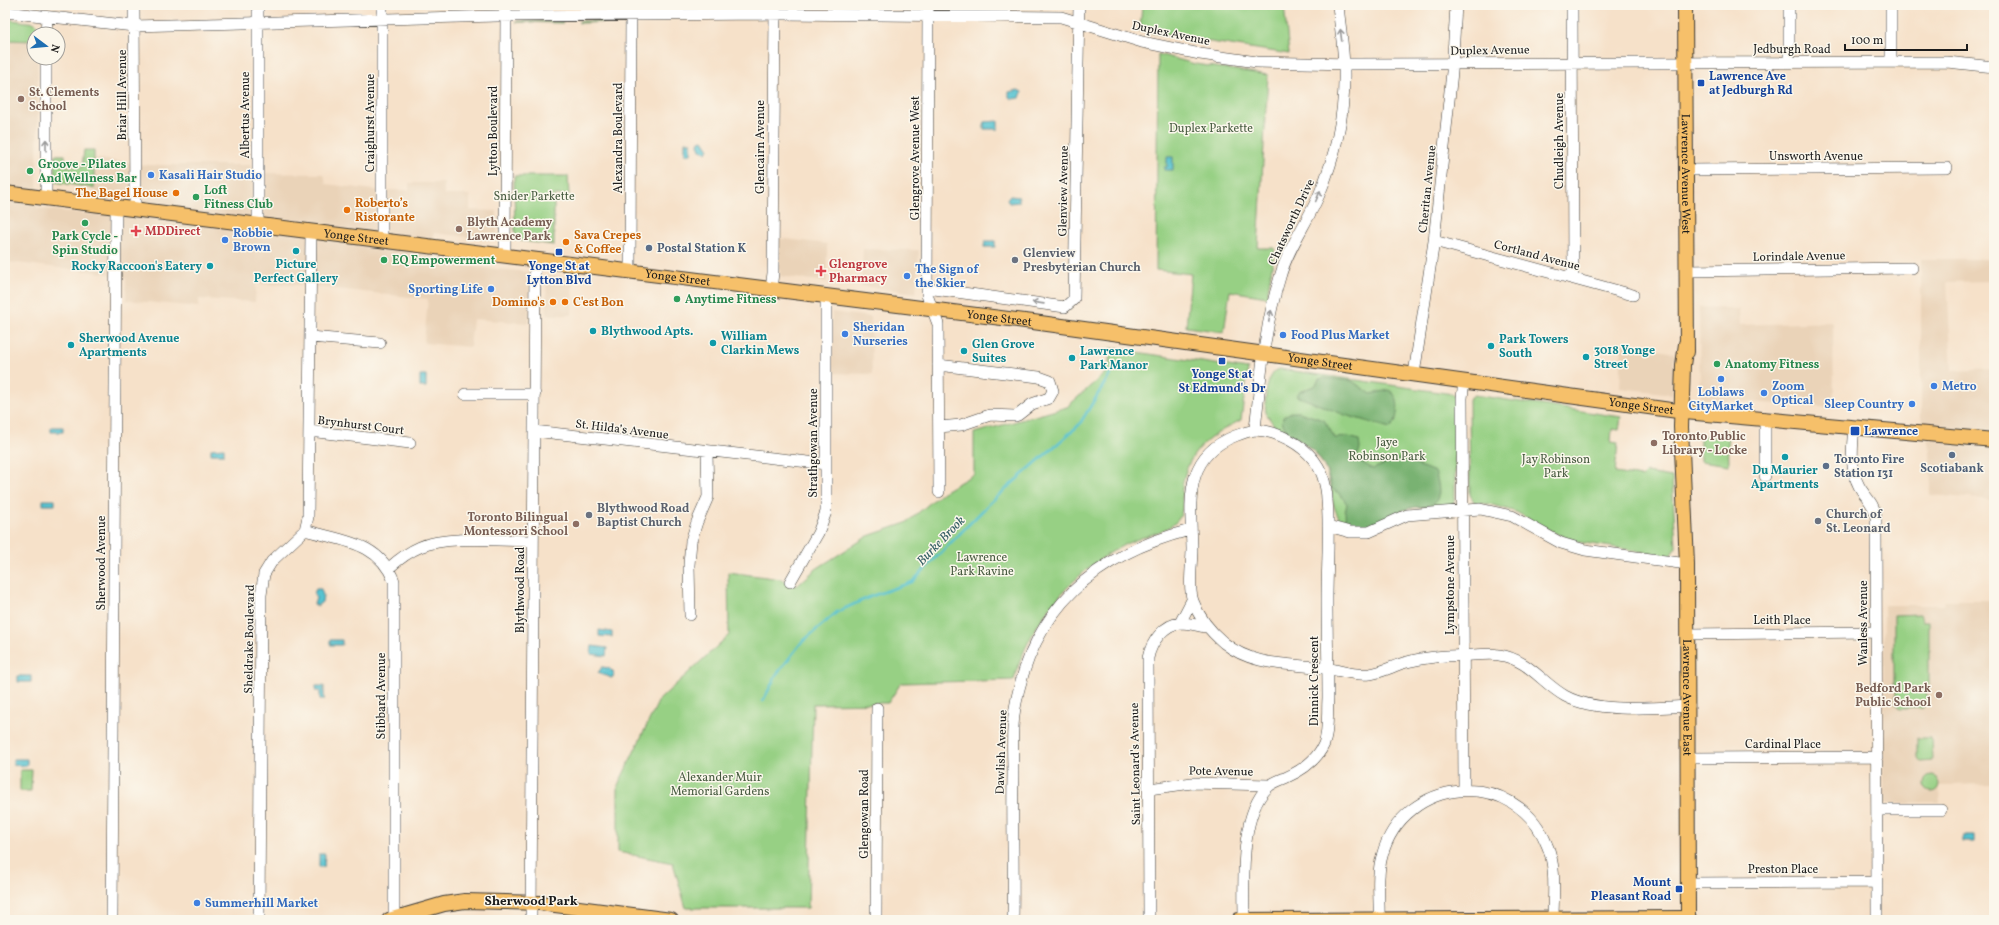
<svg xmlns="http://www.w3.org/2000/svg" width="1999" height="925" font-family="Vollkorn,serif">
	<rect width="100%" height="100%" fill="#fbf7ec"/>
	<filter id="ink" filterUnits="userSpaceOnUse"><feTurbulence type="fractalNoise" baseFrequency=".025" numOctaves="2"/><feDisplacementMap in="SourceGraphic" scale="8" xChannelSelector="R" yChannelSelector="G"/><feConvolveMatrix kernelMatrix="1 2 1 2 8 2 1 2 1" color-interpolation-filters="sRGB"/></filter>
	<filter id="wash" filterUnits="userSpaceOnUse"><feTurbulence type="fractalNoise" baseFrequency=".012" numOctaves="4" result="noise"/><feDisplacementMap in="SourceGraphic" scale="16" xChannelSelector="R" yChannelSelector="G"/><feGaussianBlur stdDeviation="0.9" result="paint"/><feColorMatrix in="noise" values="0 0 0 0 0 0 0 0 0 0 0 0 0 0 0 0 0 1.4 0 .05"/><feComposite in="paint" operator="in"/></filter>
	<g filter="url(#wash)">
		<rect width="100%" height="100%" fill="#f6e1c9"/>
		<!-- built -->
		<path fill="#ead3b8" d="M5,19L35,23L38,26V34H34V58H38L37,208L95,215L94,158L143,165H251L252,173L324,174L326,184L374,190H409V183H444V195H470V210L497,211V240L434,233L431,263L529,272V323L473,319L470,347L424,343L428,299L300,285L256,284L255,302L199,299V307L126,300V278L104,273L8,262L5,248Z
			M778,238L827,244V282L780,276Z
			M863,249L919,250L916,293L861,286Z
			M1921,259H1994V281L1947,282L1952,371L1994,369V500L1931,495L1930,450L1921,417Z
			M546,276H573L572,315H547Z
			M1699,307L1739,309L1740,325L1833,322L1834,408L1704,399L1700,394Z
			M832,312L871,317L872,374L831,373Z
			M1622,343L1674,353L1673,394L1620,388Z
			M1945,600H1994V784L1940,785L1939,803L1883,804L1884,605H1944Z"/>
		<!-- green -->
		<path fill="#97d084" stroke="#5a7650" d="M1142,5H1284L1289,54L1140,31Z
			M5,19L35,23L38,26V34H34V41L5,40Z
			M563,21V23L516,22L518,21Z
			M579,21H617L622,22L579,23Z
			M1158,54L1195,64L1268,75L1258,248H1275L1267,297L1230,291L1224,332L1186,327L1191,274L1156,270Z
			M84,150H94V188L55,182V155H65V166L82,167Z
			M514,176H568L569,195H554V245L515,240Z
			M1110,348L1248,369L1241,420C1210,436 1187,450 1182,488C1181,500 1186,512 1176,522C1166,532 1140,537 1126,544C1073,571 1029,622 1014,680L901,683L888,703L813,704L808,908H686L673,863L618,852V785L659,700L729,635L728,572L781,579L797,586L816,569L868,536L906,523L943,492L974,474V433L1067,407L1104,374L1109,365Z
			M1280,369L1453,394L1455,398V498L1453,505C1440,510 1424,505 1411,508C1391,513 1374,530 1353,527C1328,523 1334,483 1323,464C1312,444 1294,435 1273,427L1274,425L1266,414C1264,402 1266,372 1280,369Z
			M1474,395L1621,417L1619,430L1612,429L1611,442L1618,443L1615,473L1642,477L1646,473L1672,477L1676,547L1670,556L1578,542L1553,532L1516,512L1489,504L1475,503L1470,495L1469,399Z
			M1728,430L1729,465L1700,461V436L1721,438L1722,431Z
			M1920,614L1923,621H1929V688H1925L1928,698L1923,708L1899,709L1896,705V688H1894V615Z
			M1917,738H1931L1932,761L1921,762L1917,756Z
			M20,770H32L31,791H20Z
			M1924 784a8 8 0 1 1 16 0a8 8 0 1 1-16 0Z"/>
		<!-- forest -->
		<path fill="#79b272" stroke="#4a6747" d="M1325,378L1352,381L1371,394L1389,390C1401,398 1398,410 1395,423L1390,428L1345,415L1297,396L1299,392L1316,385L1319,379Z
			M1291,412H1299L1324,420L1335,438L1349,437L1359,440L1360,449L1356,459L1373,469L1399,458L1435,472C1438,481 1442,495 1435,502C1427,509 1420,506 1411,508C1396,511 1385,522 1371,526C1363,528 1354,527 1346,525L1345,512L1347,504L1340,494L1332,489C1329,476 1325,465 1316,454C1307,442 1278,432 1283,417Z"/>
		<!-- water -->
		<path fill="#57c2d0" stroke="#3a6f76" d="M1018,90L1022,92L1020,98L1012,99L1009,97V92Z
			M998,121V129H984V122Z
			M703,140L709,149L706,152L700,150L698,144L699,141Z
			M685,142H691V154H685Z
			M1167,157H1173V170H1164V167H1167Z
			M1010,196L1019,197V202L1009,203L1007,200Z
			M985,241H995V247H984Z
			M420,375H426V387H420Z
			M51,427H63V432H51Z
			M224,448V454H211V449Z
			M43,500H55V505H43Z
			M316,589H321L323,595L322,602L317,606L314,604L316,598L314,593Z
			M599,630L612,632V637L599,636Z
			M330,640H342V645H330Z
			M592,646L607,648L606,656L591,654Z
			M602,667L609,668L614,673L613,677L611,678C607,675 601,675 598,673Z
			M18,676H31V682H18Z
			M316,686H324V700L320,699V691H315Z
			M13,759H27V766L13,765Z
			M1963,836H1975V842H1963Z
			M319,854H325L324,867H319Z"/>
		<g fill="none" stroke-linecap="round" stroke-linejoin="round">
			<!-- stream -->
			<path stroke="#57c2d0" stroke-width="2.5" d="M763,701L777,674L801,643L837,612L872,596L912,582L991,502L1079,425L1114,368"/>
		</g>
	</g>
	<g filter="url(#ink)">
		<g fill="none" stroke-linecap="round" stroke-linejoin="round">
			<!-- minor casing -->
			<g stroke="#3d3a36" stroke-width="12">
				<path id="minor" d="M134,5L135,209
					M258,5V225
					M382,5V240
					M928,5L927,295L938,324L939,492
					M1572,5L1573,277
					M1789,5V62
					M5,12L134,26L497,16L783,14L1061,17L1142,42L1200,54L1257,62L1352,64L1947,62L1994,67
					M46,34L47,17
					M46,58V198
					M1891,62V5
					M1686,170L1947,168
					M1434,241L1633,295
					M505,256L506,5
					M1686,271L1912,268
					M630,272L631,5
					M927,288L1065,307L1074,299L1079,5
					M771,289L773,273L775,5
					M310,337L380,343
					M938,365L1039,377L1050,381L1053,391L1049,398L1032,404L1018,415L1015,416L990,415L961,425L939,427
					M1414,374L1434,241L1452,72L1456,5
					M1464,381L1462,398L1464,790
					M465,394H535
					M1765,419V476
					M1854,428C1852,446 1850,470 1859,486C1865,497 1874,503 1876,516L1877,920
					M1255,429C1261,377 1264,328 1280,277C1288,248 1307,223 1319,195C1335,157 1345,113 1344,71C1344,49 1340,27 1338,5
					M309,431L410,443
					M534,431L826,464
					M1328,526L1350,532H1369L1407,515L1480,509L1512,516L1561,543L1585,550L1687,564
					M305,530C341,541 379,541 394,581V920
					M389,568C398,560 408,552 420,547C448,535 501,541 533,541
					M790,582L818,533L826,512V295
					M690,615L689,565L691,541L697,522L708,497L707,452
					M1180,623L1192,600
					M1688,634L1876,632
					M1689,758L1877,757
					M1149,789L1192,783L1269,785
					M1877,810H1941
					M1689,883L1877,882
					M112,920L116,206
					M259,920L261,595L264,574L272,561L305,530L308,517L311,232
					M531,920L535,260
					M876,920L877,708
					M1013,920C1014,871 1012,823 1013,774C1013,752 1011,730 1015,708C1032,608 1096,554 1190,530
					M1149,920L1148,658C1151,643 1163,624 1181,623C1189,623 1199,626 1207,627
					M1244,920C1244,882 1239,815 1268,787C1272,783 1280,780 1285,778C1301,771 1317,760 1324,744C1329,730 1327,713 1328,698C1328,665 1327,632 1327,599C1327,566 1330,533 1327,500C1327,491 1325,483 1322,474C1313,453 1294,440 1273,433C1257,428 1251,430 1235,436C1182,457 1191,503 1192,549C1192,563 1188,588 1193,601C1199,618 1211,632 1224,643C1254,667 1289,663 1324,668C1340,670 1354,676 1370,674C1383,672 1395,665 1407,662C1429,656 1450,656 1473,655C1482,655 1490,653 1499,655C1528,659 1542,683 1565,696C1596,713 1653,708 1689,706
					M1379,920C1380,900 1376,876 1382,856C1403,776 1516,766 1547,845C1557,867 1553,896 1553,920"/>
			</g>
			<!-- major casing -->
			<g stroke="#3d3a36" stroke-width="16">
				<g id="major">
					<path id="s1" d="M1685,5L1687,352"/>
					<path id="s2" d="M5,193L1033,322L1685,412L1994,440"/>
					<path id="s3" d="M1686,344L1683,365L1681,427L1687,564L1688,920"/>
					<path d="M389,920L444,904L465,901L540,903L671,920"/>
					<path d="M1239,920L1689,918"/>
				</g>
			</g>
			<!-- minor -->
			<use href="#minor" stroke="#fff" stroke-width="11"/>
			<!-- major -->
			<use href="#major" stroke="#f6c06b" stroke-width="14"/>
		</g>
		<!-- one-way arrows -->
		<defs><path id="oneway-shaft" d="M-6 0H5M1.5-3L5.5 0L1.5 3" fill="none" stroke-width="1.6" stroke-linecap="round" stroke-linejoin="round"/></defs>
		<g stroke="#999">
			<use href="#oneway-shaft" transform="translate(1341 35) rotate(-97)"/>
			<use href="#oneway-shaft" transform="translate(46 145) rotate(-90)"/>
			<use href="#oneway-shaft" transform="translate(1318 196) rotate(-67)"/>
			<use href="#oneway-shaft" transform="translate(1038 303) rotate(-172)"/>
			<use href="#oneway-shaft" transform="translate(1270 316) rotate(-77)"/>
		</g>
	</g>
	<!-- markers -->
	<g fill="#1a4fb4" stroke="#fbf7ec" stroke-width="1.5">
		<rect x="1697" y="79" width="8" height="8" rx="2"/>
		<rect x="555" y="248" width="8" height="8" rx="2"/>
		<rect x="1218" y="357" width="8" height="8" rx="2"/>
		<rect x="1850" y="426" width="10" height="10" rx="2"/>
		<rect x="1675" y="885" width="8" height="8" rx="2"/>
	</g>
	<g fill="#8d6e63" stroke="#fbf7ec" stroke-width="1.5">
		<circle cx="21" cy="99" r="4"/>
		<circle cx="459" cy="229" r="4"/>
		<circle cx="1654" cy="443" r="4"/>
		<circle cx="576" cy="524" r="4"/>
		<circle cx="1939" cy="695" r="4"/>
	</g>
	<g fill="#2e9e5b" stroke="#fbf7ec" stroke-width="1.5">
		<circle cx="30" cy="171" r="4"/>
		<circle cx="196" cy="197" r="4"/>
		<circle cx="85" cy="223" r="4"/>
		<circle cx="384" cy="260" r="4"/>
		<circle cx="677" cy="299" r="4"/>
		<circle cx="1717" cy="364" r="4"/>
	</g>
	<g fill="#3f7fe0" stroke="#fbf7ec" stroke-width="1.5">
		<circle cx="151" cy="175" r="4"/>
		<circle cx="225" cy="240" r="4"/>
		<circle cx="907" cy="276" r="4"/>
		<circle cx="491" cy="289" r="4"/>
		<circle cx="845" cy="334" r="4"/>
		<circle cx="1283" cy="335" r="4"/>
		<circle cx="1721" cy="379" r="4"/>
		<circle cx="1934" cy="386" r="4"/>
		<circle cx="1764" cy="393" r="4"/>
		<circle cx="1912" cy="404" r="4"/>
		<circle cx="197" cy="903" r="4"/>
	</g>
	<g fill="#e8710a" stroke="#fbf7ec" stroke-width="1.5">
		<circle cx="176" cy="193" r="4"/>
		<circle cx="347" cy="210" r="4"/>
		<circle cx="566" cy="242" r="4"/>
		<circle cx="553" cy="302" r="4"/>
		<circle cx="565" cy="302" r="4"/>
	</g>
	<g fill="#e0444e" stroke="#fbf7ec" stroke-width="1.5">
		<path d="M134 225h4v4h4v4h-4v4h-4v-4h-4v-4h4z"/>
		<path d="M819 265h4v4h4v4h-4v4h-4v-4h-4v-4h4z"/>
	</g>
	<g fill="#5c6f8a" stroke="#fbf7ec" stroke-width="1.5">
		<circle cx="649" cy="248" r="4"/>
		<circle cx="1952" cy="455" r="4"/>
		<circle cx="1826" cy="466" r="4"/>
	</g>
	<g fill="#0f9aa8" stroke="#fbf7ec" stroke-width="1.5">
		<circle cx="296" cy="251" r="4"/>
		<circle cx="210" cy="266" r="4"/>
		<circle cx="593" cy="331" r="4"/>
		<circle cx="713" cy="343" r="4"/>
		<circle cx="71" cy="345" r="4"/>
		<circle cx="1491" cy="346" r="4"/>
		<circle cx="964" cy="351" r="4"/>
		<circle cx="1586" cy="357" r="4"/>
		<circle cx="1072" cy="358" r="4"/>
		<circle cx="1785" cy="457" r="4"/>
	</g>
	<g fill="#6b7280" stroke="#fbf7ec" stroke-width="1.5">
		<circle cx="1015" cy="260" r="4"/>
		<circle cx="589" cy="515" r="4"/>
		<circle cx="1818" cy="521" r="4"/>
	</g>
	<g text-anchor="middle" stroke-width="3" stroke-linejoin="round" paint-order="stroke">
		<!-- street labels -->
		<g font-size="12" fill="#1c1c1c" stroke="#fbf7ec">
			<text transform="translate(1171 33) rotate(12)" y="4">Duplex Avenue</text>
			<text x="1792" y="53">Jedburgh Road</text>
			<text transform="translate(1490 50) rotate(-1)" y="4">Duplex Avenue</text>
			<text transform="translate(122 95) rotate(-90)" y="4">Briar Hill Avenue</text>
			<text transform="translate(245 115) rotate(-90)" y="4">Albertus Avenue</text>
			<text transform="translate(370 123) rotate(-90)" y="4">Craighurst Avenue</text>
			<text transform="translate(493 131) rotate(-90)" y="4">Lytton Boulevard</text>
			<text transform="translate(618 138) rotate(-90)" y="4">Alexandra Boulevard</text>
			<text transform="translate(1559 141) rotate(-90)" y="4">Chudleigh Avenue</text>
			<text transform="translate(760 147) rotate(-90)" y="4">Glencairn Avenue</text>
			<text x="1816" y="160">Unsworth Avenue</text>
			<text transform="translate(915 158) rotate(-90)" y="4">Glengrove Avenue West</text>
			<text dy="4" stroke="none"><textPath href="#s1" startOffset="169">Lawrence Avenue West</textPath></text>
			<text transform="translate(1427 189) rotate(-84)" y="4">Cheritan Avenue</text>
			<text transform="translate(1063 191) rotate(-89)" y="4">Glenview Avenue</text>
			<text transform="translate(1291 222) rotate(-65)" y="4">Chatsworth Drive</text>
			<text dy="4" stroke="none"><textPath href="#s2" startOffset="354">Yonge Street</textPath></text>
			<text transform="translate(1537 255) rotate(15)" y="4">Cortland Avenue</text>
			<text transform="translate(1799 256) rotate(-1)" y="4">Lorindale Avenue</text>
			<text dy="4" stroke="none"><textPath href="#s2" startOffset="678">Yonge Street</textPath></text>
			<text dy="4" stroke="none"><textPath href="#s2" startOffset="1002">Yonge Street</textPath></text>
			<text dy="4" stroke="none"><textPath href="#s2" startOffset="1326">Yonge Street</textPath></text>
			<text dy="4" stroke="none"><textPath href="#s2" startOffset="1650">Yonge Street</textPath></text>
			<text transform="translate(361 425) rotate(7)" y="4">Brynhurst Court</text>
			<text transform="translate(622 429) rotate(7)" y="4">St. Hilda’s Avenue</text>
			<text transform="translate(813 443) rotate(-90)" y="4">Strathgowan Avenue</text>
			<text transform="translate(101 563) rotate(-90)" y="4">Sherwood Avenue</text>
			<text transform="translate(1450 585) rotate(-90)" y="4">Lympstone Avenue</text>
			<text transform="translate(520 590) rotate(-90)" y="4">Blythwood Road</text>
			<text x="1782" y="624">Leith Place</text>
			<text transform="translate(1863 623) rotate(-90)" y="4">Wanless Avenue</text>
			<text transform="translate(249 639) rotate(-89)" y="4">Sheldrake Boulevard</text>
			<text transform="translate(1314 681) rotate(-90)" y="4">Dinnick Crescent</text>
			<text transform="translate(381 696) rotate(-90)" y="4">Stibbard Avenue</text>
			<text dy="4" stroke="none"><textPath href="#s3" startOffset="354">Lawrence Avenue East</textPath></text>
			<text x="1783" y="748">Cardinal Place</text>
			<text transform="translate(1001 752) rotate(-88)" y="4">Dawlish Avenue</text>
			<text transform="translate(1135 764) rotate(-91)" y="4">Saint Leonard's Avenue</text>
			<text transform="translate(1221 771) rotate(1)" y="4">Pote Avenue</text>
			<text transform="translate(864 814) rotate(-90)" y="4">Glengowan Road</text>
			<text x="1783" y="873">Preston Place</text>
		</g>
		<!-- transit labels -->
		<g font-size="12" font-weight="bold" fill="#164399" stroke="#fbf7ec" text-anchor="start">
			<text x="1709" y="80">Lawrence Ave<tspan x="1709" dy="14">at Jedburgh Rd</tspan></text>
			<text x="559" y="270" text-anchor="middle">Yonge St at<tspan x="559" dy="14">Lytton Blvd</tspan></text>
			<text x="1222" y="378" text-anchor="middle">Yonge St at<tspan x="1222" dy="14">St Edmund's Dr</tspan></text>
			<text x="1864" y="435">Lawrence</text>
			<text x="1671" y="886" text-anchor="end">Mount<tspan x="1671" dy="14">Pleasant Road</tspan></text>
		</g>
		<!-- education labels -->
		<g font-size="12" font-weight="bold" fill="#785e54" stroke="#fbf7ec" text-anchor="start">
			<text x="29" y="96">St. Clements<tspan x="29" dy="14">School</tspan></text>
			<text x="467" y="226">Blyth Academy<tspan x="467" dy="14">Lawrence Park</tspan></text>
			<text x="1662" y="440">Toronto Public<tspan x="1662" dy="14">Library - Locke</tspan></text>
			<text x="568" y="521" text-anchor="end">Toronto Bilingual<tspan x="568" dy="14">Montessori School</tspan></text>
			<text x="1931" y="692" text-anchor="end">Bedford Park<tspan x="1931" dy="14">Public School</tspan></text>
		</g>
		<!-- park labels -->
		<g font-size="12" fill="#475b40" stroke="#fbf7ec">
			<text x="1211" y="132">Duplex Parkette</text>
			<text x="534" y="200">Snider Parkette</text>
			<text x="1387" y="446">Jaye<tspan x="1387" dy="14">Robinson Park</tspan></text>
			<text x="1556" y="463">Jay Robinson<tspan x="1556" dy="14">Park</tspan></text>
			<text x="982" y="561">Lawrence<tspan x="982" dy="14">Park Ravine</tspan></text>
			<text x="720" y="781">Alexander Muir<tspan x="720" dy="14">Memorial Gardens</tspan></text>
		</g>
		<!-- leisure labels -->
		<g font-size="12" font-weight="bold" fill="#27864d" stroke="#fbf7ec" text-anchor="start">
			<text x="38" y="168">Groove - Pilates<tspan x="38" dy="14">And Wellness Bar</tspan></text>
			<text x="204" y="194">Loft<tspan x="204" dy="14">Fitness Club</tspan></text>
			<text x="85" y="240" text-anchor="middle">Park Cycle -<tspan x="85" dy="14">Spin Studio</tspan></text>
			<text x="392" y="264">EQ Empowerment</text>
			<text x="685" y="303">Anytime Fitness</text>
			<text x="1725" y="368">Anatomy Fitness</text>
		</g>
		<!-- shop labels -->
		<g font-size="12" font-weight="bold" fill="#366cbe" stroke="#fbf7ec" text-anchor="start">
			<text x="159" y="179">Kasali Hair Studio</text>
			<text x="233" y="237">Robbie<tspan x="233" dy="14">Brown</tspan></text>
			<text x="915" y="273">The Sign of<tspan x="915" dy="14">the Skier</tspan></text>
			<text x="483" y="293" text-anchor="end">Sporting Life</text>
			<text x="853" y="331">Sheridan<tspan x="853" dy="14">Nurseries</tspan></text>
			<text x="1291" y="339">Food Plus Market</text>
			<text x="1772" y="390">Zoom<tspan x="1772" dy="14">Optical</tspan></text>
			<text x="1942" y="390">Metro</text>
			<text x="1721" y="396" text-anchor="middle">Loblaws<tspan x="1721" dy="14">CityMarket</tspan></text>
			<text x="1904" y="408" text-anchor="end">Sleep Country</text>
			<text x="205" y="907">Summerhill Market</text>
		</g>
		<!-- food labels -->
		<g font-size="12" font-weight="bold" fill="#c56008" stroke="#fbf7ec" text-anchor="start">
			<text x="168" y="197" text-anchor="end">The Bagel House</text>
			<text x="355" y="207">Roberto’s<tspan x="355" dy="14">Ristorante</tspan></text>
			<text x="574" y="239">Sava Crepes<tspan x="574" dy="14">&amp; Coffee</tspan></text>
			<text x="545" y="306" text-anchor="end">Domino's</text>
			<text x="573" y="306">C'est Bon</text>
		</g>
		<!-- health labels -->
		<g font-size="12" font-weight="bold" fill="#be3a42" stroke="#fbf7ec" text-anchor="start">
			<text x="145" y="235">MDDirect</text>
			<text x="829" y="268">Glengrove<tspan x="829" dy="14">Pharmacy</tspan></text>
		</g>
		<!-- service labels -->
		<g font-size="12" font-weight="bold" fill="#4e5e75" stroke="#fbf7ec" text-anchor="start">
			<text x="657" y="252">Postal Station K</text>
			<text x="1834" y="463">Toronto Fire<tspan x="1834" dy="14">Station 131</tspan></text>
			<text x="1952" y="472" text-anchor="middle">Scotiabank</text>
		</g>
		<!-- worship labels -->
		<g font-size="12" font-weight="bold" fill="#5b616d" stroke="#fbf7ec" text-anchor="start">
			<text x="1023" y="257">Glenview<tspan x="1023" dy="14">Presbyterian Church</tspan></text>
			<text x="597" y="512">Blythwood Road<tspan x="597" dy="14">Baptist Church</tspan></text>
			<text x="1826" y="518">Church of<tspan x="1826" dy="14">St. Leonard</tspan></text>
		</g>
		<!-- culture labels -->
		<g font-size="12" font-weight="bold" fill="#0d838f" stroke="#fbf7ec" text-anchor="start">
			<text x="296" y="268" text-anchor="middle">Picture<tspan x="296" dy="14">Perfect Gallery</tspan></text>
			<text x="202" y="270" text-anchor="end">Rocky Raccoon's Eatery</text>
			<text x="601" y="335">Blythwood Apts.</text>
			<text x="721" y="340">William<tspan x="721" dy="14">Clarkin Mews</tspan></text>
			<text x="79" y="342">Sherwood Avenue<tspan x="79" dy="14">Apartments</tspan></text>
			<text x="1499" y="343">Park Towers<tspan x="1499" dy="14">South</tspan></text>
			<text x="972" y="348">Glen Grove<tspan x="972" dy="14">Suites</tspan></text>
			<text x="1594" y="354">3018 Yonge<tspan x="1594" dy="14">Street</tspan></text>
			<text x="1080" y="355">Lawrence<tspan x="1080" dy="14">Park Manor</tspan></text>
			<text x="1785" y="474" text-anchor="middle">Du Maurier<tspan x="1785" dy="14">Apartments</tspan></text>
		</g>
		<!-- water labels -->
		<g font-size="13" font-style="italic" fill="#345e64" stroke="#fbf7ec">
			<text transform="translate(940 540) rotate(-46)" y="5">Burke Brook</text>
		</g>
		<!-- neighbourhood labels -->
		<g font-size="13" font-weight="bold" fill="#1c1c1c" stroke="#fbf7ec">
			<text x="531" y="905">Sherwood Park</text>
		</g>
	</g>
	<!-- margin -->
	<rect width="1999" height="925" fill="none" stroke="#fbf7ec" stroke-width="20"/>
	<!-- north arrow -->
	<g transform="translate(46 46) rotate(106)"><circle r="19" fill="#fbf7ec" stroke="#a29f99"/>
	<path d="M0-3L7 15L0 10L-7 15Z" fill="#1f6fb2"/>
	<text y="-6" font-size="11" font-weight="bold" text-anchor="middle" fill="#1c1c1c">N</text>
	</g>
	<!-- scale -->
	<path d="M1845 44v6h122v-6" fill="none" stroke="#1c1c1c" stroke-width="2"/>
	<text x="1851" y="44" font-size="12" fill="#1c1c1c" stroke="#fbf7ec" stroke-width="3" paint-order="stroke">100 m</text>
</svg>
